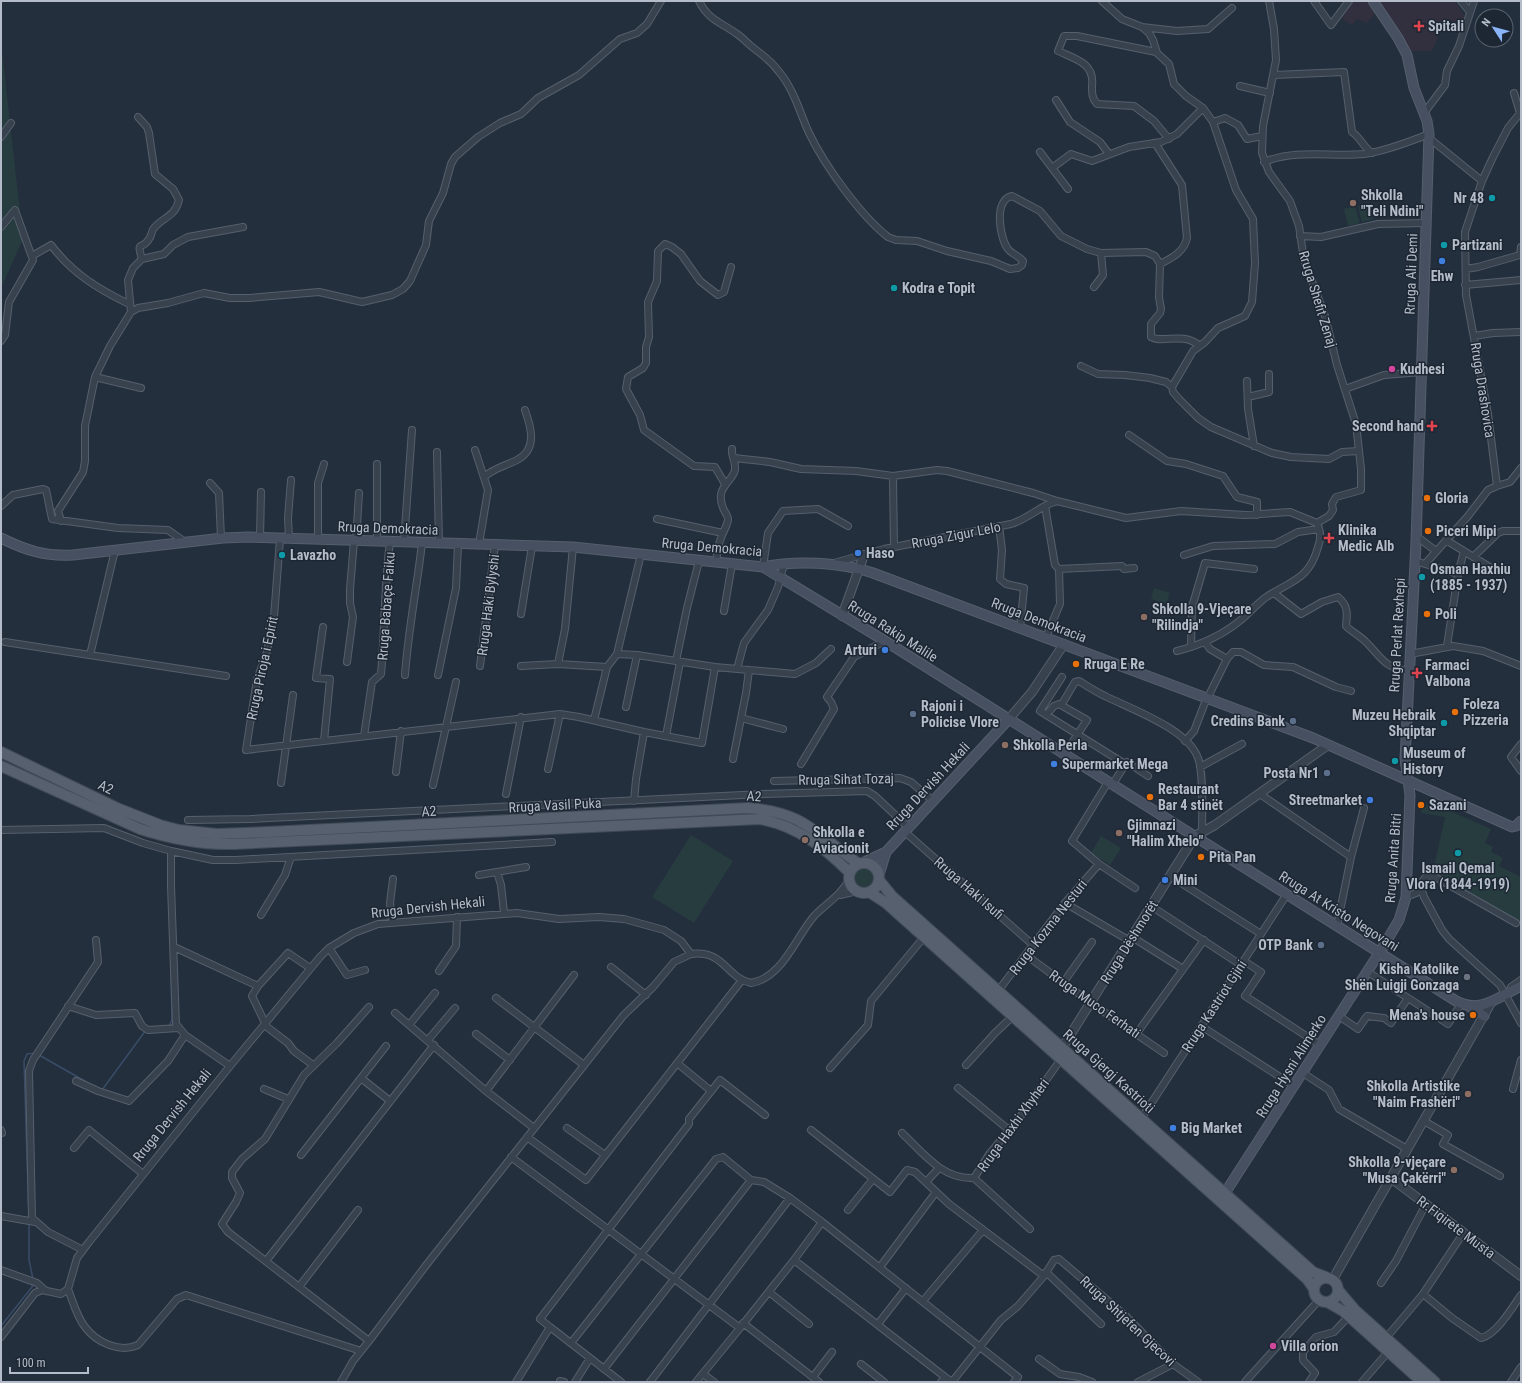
<svg xmlns="http://www.w3.org/2000/svg" width="1522" height="1383" font-family="'Roboto Condensed',sans-serif">
	<rect width="100%" height="100%" fill="#242f3e"/>
	<!-- medical -->
	<path fill="#32303f" d="M1353,1H1366L1375,14L1366,23L1357,19L1352,25L1342,19Z
		M1378,1H1455L1466,19L1452,28L1443,25L1432,51H1411Z"/>
	<!-- green -->
	<path fill="#263c3f" d="M1,42L23,239L1,288Z
		M1369,203L1373,219L1362,222L1358,206Z
		M1355,206L1360,223L1348,226L1344,209Z
		M1154,588L1170,593L1166,604L1151,599Z
		M1432,803L1491,829L1485,843L1493,847L1491,852L1503,858L1499,866L1521,877V925L1441,879L1442,872L1434,867L1445,817L1421,813L1422,807Z
		M691,835L733,861L694,923L652,897Z
		M1101,836L1121,848L1110,865L1091,853Z
		M854 878a10 10 0 1 1 20 0a10 10 0 1 1-20 0Z"/>
	<g fill="none" stroke-linecap="round" stroke-linejoin="round">
		<!-- stream -->
		<path stroke="#394c67" stroke-width="1.5" d="M169,1026L172,1020L171,966
			M39,1055L90,1084
			M102,1090L146,1030
			M29,1219L24,1061L27,1054L35,1053
			M29,1223V1260L33,1279
			M1,1326L32,1287L33,1283"/>
		<!-- minor casing -->
		<g stroke="#565f6c" stroke-width="8">
			<path id="minor" d="M699,1C709,21 721,22 737,34C742,37 746,42 751,46C763,56 770,59 780,73C794,90 800,113 809,133C825,166 860,215 888,237L896,240L917,241L947,251L991,261L1010,269L1018,268L1022,265L1023,261C1019,256 1012,254 1008,249C1000,239 993,200 1012,196L1040,211L1061,236L1087,249L1101,253L1146,252L1155,256L1160,264L1159,297L1161,309L1160,313L1151,324V337C1163,344 1182,331 1200,346
				M1102,1L1122,19L1142,27L1149,33L1153,40L1157,53L1169,64L1174,84L1186,96L1203,108L1213,122L1225,118L1238,125L1247,139L1262,136
				M1269,1L1274,29L1276,60L1263,126L1262,153L1269,172L1290,201L1299,226L1304,260L1325,316L1337,365L1356,424L1361,469V490L1336,497L1332,504L1333,510L1329,516L1317,523
				M1314,1L1331,25L1349,1
				M1461,1L1470,12
				M1142,27L1177,31L1208,29L1232,8
				M1156,52L1077,36H1064L1058,51C1075,59 1095,63 1092,86C1092,94 1092,98 1097,104L1134,106L1154,121L1169,139
				M1274,75L1344,72L1352,132C1361,138 1363,147 1372,153
				M1240,86L1270,93
				M1514,93L1520,113
				M1056,100L1070,122L1100,142L1109,154
				M1424,113L1445,85L1447,71L1459,46L1474,1
				M1213,122L1236,190L1253,219L1255,263L1252,302L1245,316L1218,328L1205,342L1193,351L1172,387L1173,392L1179,399L1198,418L1211,427L1272,453L1291,457L1329,459L1342,452L1359,451
				M1,137L11,123
				M1429,138L1482,181
				M1155,143L1182,185L1187,238C1184,252 1172,258 1160,264
				M1040,152L1068,189
				M1264,162C1296,149 1331,157 1364,154C1386,151 1409,142 1429,134
				M1052,168L1071,154L1092,161L1129,147L1161,142L1177,134L1203,108
				M1,227L15,210L33,260L9,302L5,335L1,341
				M1300,236L1321,237L1378,224L1427,223
				M32,256L51,245C72,273 98,289 129,304
				M142,259L164,254L173,245L188,237L243,227
				M1466,269L1478,267L1520,255L1521,247
				M1465,285L1521,280
				M1094,287L1103,275L1101,253
				M131,312L138,308L168,303L204,293L230,298H249L319,292L362,302L392,295L403,289L410,281L426,245L429,221L443,193L451,164L455,157L478,137L500,123L521,114L538,98L579,75L620,39L637,33L647,24L661,1
				M1474,336L1493,333L1521,332
				M1081,366L1098,374L1125,375L1150,378L1166,382L1172,387
				M95,377L141,388
				M1247,381L1248,409L1254,446
				M1345,389L1384,375L1422,372
				M1248,397L1269,392V374
				M1129,435L1167,461L1186,464L1223,476L1237,497L1257,502V515
				M475,450L488,490L479,544
				M437,452L439,543
				M734,458L770,462L801,469L856,471L893,476L937,470L947,471L1033,493L1057,501L1126,518L1181,511L1245,515L1290,512L1317,523C1321,531 1321,539 1318,547C1309,581 1289,581 1265,598C1257,604 1250,612 1242,619C1223,635 1201,645 1177,651
				M893,476L894,547
				M484,477C494,468 505,466 517,460C538,449 531,427 525,410
				M210,483L219,493L221,538
				M725,484L715,467L694,466L644,430L640,415L626,389L628,377L643,368L646,363V347L649,337L648,302L657,281L658,251L665,244L672,247L681,254L700,281L718,295L724,292L731,267
				M1497,486L1510,482L1521,468
				M1,506L13,495L43,489L46,490L52,519L118,528L168,530L185,542
				M1045,506L1055,565L1059,569L1060,604L1046,637
				M657,519L723,533
				M61,521L58,511L83,472L85,461V426L95,377L110,346L131,312L128,280L133,268L142,259C136,239 142,251 149,239C152,236 151,231 154,228C163,217 175,217 179,200L173,189L155,174L149,133L147,127L138,117
				M999,526L1002,550L1000,579L1006,584L1024,588L1020,628
				M1416,536L1436,551
				M260,538L261,492
				M280,539L274,617L266,656L257,679L246,750L560,714L579,717L644,732L702,743L715,667
				M289,539L288,518L291,480
				M318,540V483L324,464
				M1446,540L1496,571
				M356,542L359,493
				M377,542V464
				M404,542L412,430
				M1184,555L1213,546L1275,544L1298,532L1319,529
				M1473,557L1498,533L1503,531H1521
				M1415,561L1425,564L1468,516L1488,490L1497,486L1488,414L1466,295L1465,232L1482,181L1493,157L1508,128L1521,112
				M716,562C717,554 718,545 721,538C723,532 727,526 728,520C729,514 719,509 721,494C723,485 730,481 734,473C738,464 731,458 732,449
				M834,563L884,549L1011,524C1028,519 1041,505 1057,501
				M1425,564L1458,574
				M763,567L768,533L783,511L818,509L848,526
				M1059,569L1122,566L1124,569L1134,568
				M1274,593L1301,614L1322,602L1338,597C1349,606 1347,615 1346,626L1348,628C1354,633 1361,637 1366,642C1382,658 1384,668 1409,671
				M724,611L732,564
				M521,614L532,546
				M323,627L316,678L330,679L324,741
				M5,642L226,676
				M1205,642L1210,649L1227,659L1233,652H1241L1264,665L1293,667L1336,687L1351,691
				M1447,646L1458,574L1464,551
				M1191,647L1192,607L1205,563L1254,569
				M617,654L641,554
				M1410,654L1453,646L1483,651L1521,666
				M90,655L115,550
				M676,661L687,608L699,561
				M347,662L353,617L350,603V589L354,541
				M558,664L565,629L573,547
				M480,666L495,545
				M521,666L558,664L607,667
				M737,669L744,643L768,610L778,587L784,564
				M749,670L795,674L816,663L831,649
				M405,675C408,631 417,587 422,543
				M438,675L456,588L458,544
				M1062,677L1040,711L1125,764
				M1062,704L1075,682L1079,681C1087,686 1096,692 1105,696C1131,709 1188,729 1198,758C1204,773 1202,817 1202,835
				M626,707L637,655
				M1046,715L1054,706L1059,704L1087,720L1064,755
				M741,718L783,729
				M594,720L607,667L617,654L637,655L715,667L749,670L746,693L733,759
				M364,736L372,682L381,674C385,630 384,586 390,542
				M666,736L680,662
				M1185,741L1194,731L1204,705L1227,659
				M1521,744L1511,757L1521,771
				M801,764L834,709L831,702L827,697L854,657L885,641
				M1200,767L1242,744
				M548,769L560,714
				M396,772L401,731
				M774,781L900,778L911,782L933,801
				M1108,782L1072,841L1099,864L1135,888
				M281,783L293,695
				M433,785L456,682
				M1112,785L1127,762L1148,776
				M506,794L521,717
				M1260,794L1351,857
				M634,801L636,779L644,732
				M188,820L250,819L763,794L867,791L875,796L909,828
				M1,830L104,828L143,843L171,851
				M905,832L1033,945
				M497,872L501,885L504,913
				M479,875L526,867
				M1170,876L1261,934
				M840,895L857,891
				M1406,897L1421,891
				M1065,903L1130,941
				M1151,906L1241,965
				M261,915L285,875L291,857
				M392,922L390,903L393,879
				M1516,923L1435,877L1427,876C1420,881 1421,889 1424,897L1442,930L1449,939L1500,985L1521,1023
				M1337,926L1351,857L1364,808
				M1132,937L1183,969
				M174,947L258,986
				M329,948L347,975L365,970
				M1026,955L1091,1003L1164,1053
				M1244,961L1261,972L1245,996L1320,1045
				M611,967L646,995
				M310,968L288,953L258,986L252,996L267,1027L288,1043L294,1051L313,1065
				M439,971L456,946L457,917
				M1368,972L1448,1024L1461,1004
				M1063,983L1092,942
				M1511,987L1521,980
				M998,991L1065,903L1099,864
				M496,998L584,1065
				M68,1006L96,1015L135,1013L142,1026L148,1030L178,1028
				M369,1007L337,1043L304,1075L265,1139L242,1159L232,1172V1178L240,1193L236,1202L222,1224L228,1232L369,1341L427,1264L623,1016L653,987L674,962L691,954
				M395,1013L409,1025L435,993
				M1339,1016L1358,1029L1367,1016L1384,1018L1391,1023L1408,998
				M409,1025L486,1091L534,1128
				M1201,1026L1294,1086
				M1137,1033L1204,940
				M476,1034L510,1060
				M428,1040L455,1008
				M677,1063L711,1091
				M966,1065L995,1033L1013,1016
				M230,1066L185,1035L176,1024L171,886V851L213,860H236L552,842
				M830,1068L868,1025L871,1001L924,937
				M1303,1073L1329,1090L1339,1109L1407,1149
				M361,1078L390,1101
				M76,1081L98,1091L129,1101L168,1061L185,1035
				M958,1088L1009,1130
				M264,1089L288,1099
				M1513,1089L1521,1060
				M486,1091L574,975
				M1141,1119L1287,894
				M1424,1121L1448,1135L1443,1144L1500,1176
				M567,1128L605,1155
				M1,1130L2,1133
				M811,1130L890,1192L907,1170L915,1172L949,1204L1044,1276L1018,1306L1001,1320L952,1382L945,1377
				M902,1133C923,1153 943,1180 974,1178L990,1153L1020,1117L1061,1059
				M527,1137L586,1180L742,980
				M74,1148L89,1130L143,1174
				M301,1155L386,1046
				M511,1157L740,1328L794,1260L945,1377L941,1382
				M974,1178L1030,1229
				M751,1180L764,1182L790,1198
				M926,1182L939,1168
				M848,1210L873,1179
				M1,1216L35,1222
				M822,1222L1018,1377L1014,1382
				M83,1250L48,1232L32,1218L29,1071L33,1060L96,965L98,962L96,940
				M266,1261L434,1045
				M880,1267L936,1192
				M1,1270L37,1283L46,1291
				M1046,1272L1101,1324
				M1044,1276L1054,1260L1059,1259L1126,1316L1173,1364L1198,1382
				M1381,1283L1396,1261L1426,1204
				M299,1287L358,1210
				M68,1289L77,1258L89,1242L230,1066L320,957L329,948L354,933L378,924L517,913L559,919L599,917L624,919L664,930L681,941L691,954C725,950 725,977 751,983C783,978 796,936 815,915C827,903 841,895 849,880
				M68,1289C73,1302 77,1317 85,1327C97,1343 120,1353 138,1345L177,1299L186,1295L361,1351
				M769,1292L809,1324
				M1423,1294L1452,1318L1481,1338C1497,1334 1512,1308 1521,1295
				M923,1301L983,1230
				M743,1323L819,1382
				M878,1324L906,1288
				M550,1327L621,1382
				M1,1337L35,1293L42,1290L61,1294L68,1289
				M1386,1338L1423,1294L1464,1232
				M571,1343L716,1159L723,1157L751,1180L604,1369
				M1039,1359L1060,1374L1079,1377L1092,1382
				M861,1364L884,1382
				M703,1374L714,1382
				M813,1377L832,1352
				M560,1381L564,1382
				M341,1382L353,1361L369,1341
				M516,1382L550,1327L540,1319L689,1124V1119L720,1080L765,1115
				M575,1382L590,1358
				M650,1382L790,1198L822,1222L794,1260
				M696,1382L740,1328
				M1138,1382L1173,1364
				M1245,1382L1319,1300
				M1309,1382L1315,1373L1303,1360V1352L1316,1337L1334,1332L1349,1316
				M1362,1382L1388,1352
				M1511,1382L1521,1367"/>
		</g>
		<!-- tertiary casing -->
		<g stroke="#565f6c" stroke-width="10">
			<path id="tertiary" d="M842,616L864,555
				M1008,720L1032,692L1064,644
				M1062,1048L1195,836L1215,825L1328,745
				M1391,1178L1521,1276
				M1333,1279L1492,1001"/>
		</g>
		<!-- secondary casing -->
		<g stroke="#565f6c" stroke-width="11">
			<path id="secondary" d="M1,538C25,550 46,557 73,555L223,538L248,537L573,547L763,567C796,560 840,562 873,573L1313,738L1512,827L1516,826L1521,821
				M763,567L885,641L1456,1001C1481,1014 1498,997 1521,986
				M862,863L886,852L1008,720
				M879,875L886,852
				M1470,1007L1484,1016
				M1225,1193L1383,947L1399,920L1406,897L1410,795L1405,759L1416,543L1429,134L1427,121L1414,88L1407,55L1398,38L1373,1"/>
		</g>
		<!-- primary casing -->
		<g stroke="#414a57" stroke-width="12">
			<path id="primary" d="M1,752L117,808L160,825L179,830L217,834L268,832L748,808C804,812 816,834 859,864
				M1,766L140,829C171,839 201,845 234,844L760,819C797,826 824,847 850,873
				M849 878a15 15 0 1 1 30 0a15 15 0 1 1-30 0Z
				M879,880L892,896L1313,1272L1326,1277
				M869,892L886,903L924,937L1307,1279L1314,1289
				M1314 1290a12 12 0 1 1 24 0a12 12 0 1 1-24 0Z
				M1338,1290L1355,1310L1435,1382
				M1327,1302L1343,1311L1422,1382"/>
		</g>
		<!-- minor -->
		<use href="#minor" stroke="#38414e" stroke-width="6"/>
		<!-- tertiary -->
		<use href="#tertiary" stroke="#38414e" stroke-width="8"/>
		<!-- secondary -->
		<use href="#secondary" stroke="#465061" stroke-width="9"/>
		<!-- primary -->
		<use href="#primary" stroke="#56606e" stroke-width="10"/>
	</g>
	<!-- markers -->
	<g fill="#e0444e" stroke="#1d2633" stroke-width="1.5">
		<path d="M1417 20h4v4h4v4h-4v4h-4v-4h-4v-4h4z"/>
		<path d="M1430 420h4v4h4v4h-4v4h-4v-4h-4v-4h4z"/>
		<path d="M1327 532h4v4h4v4h-4v4h-4v-4h-4v-4h4z"/>
		<path d="M1415 667h4v4h4v4h-4v4h-4v-4h-4v-4h4z"/>
	</g>
	<g fill="#0f9aa8" stroke="#1d2633" stroke-width="1.5">
		<circle cx="1492" cy="198" r="4"/>
		<circle cx="1444" cy="245" r="4"/>
		<circle cx="894" cy="288" r="4"/>
		<circle cx="282" cy="555" r="4"/>
		<circle cx="1422" cy="577" r="4"/>
		<circle cx="1444" cy="723" r="4"/>
		<circle cx="1395" cy="761" r="4"/>
		<circle cx="1458" cy="853" r="4"/>
	</g>
	<g fill="#8d6e63" stroke="#1d2633" stroke-width="1.5">
		<circle cx="1353" cy="203" r="4"/>
		<circle cx="1144" cy="617" r="4"/>
		<circle cx="1005" cy="745" r="4"/>
		<circle cx="1119" cy="833" r="4"/>
		<circle cx="805" cy="840" r="4"/>
		<circle cx="1468" cy="1094" r="4"/>
		<circle cx="1454" cy="1170" r="4"/>
	</g>
	<g fill="#3f7fe0" stroke="#1d2633" stroke-width="1.5">
		<circle cx="1442" cy="261" r="4"/>
		<circle cx="858" cy="553" r="4"/>
		<circle cx="885" cy="650" r="4"/>
		<circle cx="1054" cy="764" r="4"/>
		<circle cx="1370" cy="800" r="4"/>
		<circle cx="1165" cy="880" r="4"/>
		<circle cx="1173" cy="1128" r="4"/>
	</g>
	<g fill="#d1479c" stroke="#1d2633" stroke-width="1.5">
		<circle cx="1392" cy="369" r="4"/>
		<circle cx="1273" cy="1346" r="4"/>
	</g>
	<g fill="#e8710a" stroke="#1d2633" stroke-width="1.5">
		<circle cx="1427" cy="498" r="4"/>
		<circle cx="1428" cy="531" r="4"/>
		<circle cx="1427" cy="614" r="4"/>
		<circle cx="1076" cy="664" r="4"/>
		<circle cx="1455" cy="712" r="4"/>
		<circle cx="1150" cy="797" r="4"/>
		<circle cx="1421" cy="805" r="4"/>
		<circle cx="1201" cy="857" r="4"/>
		<circle cx="1473" cy="1015" r="4"/>
	</g>
	<g fill="#5c6f8a" stroke="#1d2633" stroke-width="1.5">
		<circle cx="913" cy="714" r="4"/>
		<circle cx="1293" cy="721" r="4"/>
		<circle cx="1327" cy="773" r="4"/>
		<circle cx="1321" cy="945" r="4"/>
	</g>
	<circle fill="#6b7280" stroke="#1d2633" stroke-width="1.5" cx="1467" cy="977" r="4"/>
	<g text-anchor="middle" stroke-width="3" stroke-linejoin="round" paint-order="stroke">
		<!-- poi labels -->
		<g font-size="14" font-weight="bold" fill="#b4bcc9" stroke="#1d2633" text-anchor="start">
			<text x="1428" y="31">Spitali</text>
			<text x="1361" y="200">Shkolla<tspan x="1361" dy="16">"Teli Ndini"</tspan></text>
			<text x="1484" y="203" text-anchor="end">Nr 48</text>
			<text x="1452" y="250">Partizani</text>
			<text x="1442" y="281" text-anchor="middle">Ehw</text>
			<text x="902" y="293">Kodra e Topit</text>
			<text x="1400" y="374">Kudhesi</text>
			<text x="1424" y="431" text-anchor="end">Second hand</text>
			<text x="1435" y="503">Gloria</text>
			<text x="1338" y="535">Klinika<tspan x="1338" dy="16">Medic Alb</tspan></text>
			<text x="1436" y="536">Piceri Mipi</text>
			<text x="866" y="558">Haso</text>
			<text x="290" y="560">Lavazho</text>
			<text x="1430" y="574">Osman Haxhiu<tspan x="1430" dy="16">(1885 - 1937)</tspan></text>
			<text x="1152" y="614">Shkolla 9-Vjeçare<tspan x="1152" dy="16">"Rilindja"</tspan></text>
			<text x="1435" y="619">Poli</text>
			<text x="877" y="655" text-anchor="end">Arturi</text>
			<text x="1084" y="669">Rruga E Re</text>
			<text x="1425" y="670">Farmaci<tspan x="1425" dy="16">Valbona</tspan></text>
			<text x="1463" y="709">Foleza<tspan x="1463" dy="16">Pizzeria</tspan></text>
			<text x="921" y="711">Rajoni i<tspan x="921" dy="16">Policise Vlore</tspan></text>
			<text x="1436" y="720" text-anchor="end">Muzeu Hebraik<tspan x="1436" dy="16">Shqiptar</tspan></text>
			<text x="1285" y="726" text-anchor="end">Credins Bank</text>
			<text x="1013" y="750">Shkolla Perla</text>
			<text x="1403" y="758">Museum of<tspan x="1403" dy="16">History</tspan></text>
			<text x="1062" y="769">Supermarket Mega</text>
			<text x="1319" y="778" text-anchor="end">Posta Nr1</text>
			<text x="1158" y="794">Restaurant<tspan x="1158" dy="16">Bar 4 stinët</tspan></text>
			<text x="1362" y="805" text-anchor="end">Streetmarket</text>
			<text x="1429" y="810">Sazani</text>
			<text x="1127" y="830">Gjimnazi<tspan x="1127" dy="16">"Halim Xhelo"</tspan></text>
			<text x="813" y="837">Shkolla e<tspan x="813" dy="16">Aviacionit</tspan></text>
			<text x="1209" y="862">Pita Pan</text>
			<text x="1458" y="873" text-anchor="middle">Ismail Qemal<tspan x="1458" dy="16">Vlora (1844-1919)</tspan></text>
			<text x="1173" y="885">Mini</text>
			<text x="1313" y="950" text-anchor="end">OTP Bank</text>
			<text x="1459" y="974" text-anchor="end">Kisha Katolike<tspan x="1459" dy="16">Shën Luigji Gonzaga</tspan></text>
			<text x="1465" y="1020" text-anchor="end">Mena's house</text>
			<text x="1460" y="1091" text-anchor="end">Shkolla Artistike<tspan x="1460" dy="16">"Naim Frashëri"</tspan></text>
			<text x="1181" y="1133">Big Market</text>
			<text x="1446" y="1167" text-anchor="end">Shkolla 9-vjeçare<tspan x="1446" dy="16">"Musa Çakërri"</tspan></text>
			<text x="1281" y="1351">Villa orion</text>
		</g>
		<!-- street labels -->
		<g font-size="14" fill="#b4bcc9" stroke="#1d2633">
			<text transform="translate(1411 274) rotate(-88)" y="5">Rruga Ali Demi</text>
			<text transform="translate(1318 299) rotate(73)" y="5">Rruga Shefit Zenaj</text>
			<text transform="translate(1483 390) rotate(81)" y="5">Rruga Drashovica</text>
			<text transform="translate(388 528) rotate(2)" y="5">Rruga Demokracia</text>
			<text transform="translate(956 535) rotate(-11)" y="5">Rruga Zigur Lelo</text>
			<text transform="translate(712 547) rotate(5)" y="5">Rruga Demokracia</text>
			<text transform="translate(488 605) rotate(-83)" y="5">Rruga Haki Bylyshi</text>
			<text transform="translate(386 606) rotate(-86)" y="5">Rruga Babaçe Faiku</text>
			<text transform="translate(1039 620) rotate(21)" y="5">Rruga Demokracia</text>
			<text transform="translate(893 631) rotate(32)" y="5">Rruga Rakip Malile</text>
			<text transform="translate(1397 635) rotate(-87)" y="5">Rruga Perlat Rexhepi</text>
			<text transform="translate(262 668) rotate(-78)" y="5">Rruga Piroja i Epirit</text>
			<text transform="translate(846 779) rotate(-1)" y="5">Rruga Sihat Tozaj</text>
			<text transform="translate(928 786) rotate(-47)" y="5">Rruga Dervish Hekali</text>
			<text transform="translate(106 787) rotate(26)" y="5">A2</text>
			<text transform="translate(754 796) rotate(4)" y="5">A2</text>
			<text transform="translate(555 805) rotate(-3)" y="5">Rruga Vasil Puka</text>
			<text transform="translate(429 811) rotate(-3)" y="5">A2</text>
			<text transform="translate(1393 858) rotate(-86)" y="5">Rruga Anita Bitri</text>
			<text transform="translate(969 888) rotate(41)" y="5">Rruga Haki Isufi</text>
			<text transform="translate(428 907) rotate(-6)" y="5">Rruga Dervish Hekali</text>
			<text transform="translate(1339 911) rotate(32)" y="5">Rruga At Kristo Negovani</text>
			<text transform="translate(1048 927) rotate(-52)" y="5">Rruga Kozma Nesturi</text>
			<text transform="translate(1129 942) rotate(-58)" y="5">Rruga Dëshmorët</text>
			<text transform="translate(1095 1004) rotate(35)" y="5">Rruga Muco Ferhati</text>
			<text transform="translate(1214 1006) rotate(-57)" y="5">Rruga Kastriot Gjini</text>
			<text transform="translate(1291 1066) rotate(-58)" y="5">Rruga Hysni Alimerko</text>
			<text transform="translate(1109 1071) rotate(42)" y="5">Rruga Gjergj Kastrioti</text>
			<text transform="translate(172 1115) rotate(-51)" y="5">Rruga Dervish Hekali</text>
			<text transform="translate(1013 1125) rotate(-54)" y="5">Rruga Haxhi Xhyheri</text>
			<text transform="translate(1456 1227) rotate(37)" y="5">Rr.Fiqirete Musta</text>
			<text transform="translate(1128 1321) rotate(43)" y="5">Rruga Shtjefen Gjecovi</text>
		</g>
	</g>
	<!-- border -->
	<rect width="1522" height="1383" fill="none" stroke="#b4bcc9" stroke-width="4"/>
	<!-- north arrow -->
	<g transform="translate(1494 28) rotate(306)"><circle r="19" fill="#1d2633" stroke="#59626f"/>
	<path d="M0-3L7 15L0 10L-7 15Z" fill="#8ab4f8"/>
	<text y="-6" font-size="11" font-weight="bold" text-anchor="middle" fill="#b4bcc9">N</text>
	</g>
	<!-- scale -->
	<path d="M10 1367v6h78v-6" fill="none" stroke="#b4bcc9" stroke-width="2"/>
	<text x="16" y="1367" font-size="12" fill="#b4bcc9" stroke="#1d2633" stroke-width="3" paint-order="stroke">100 m</text>
</svg>
